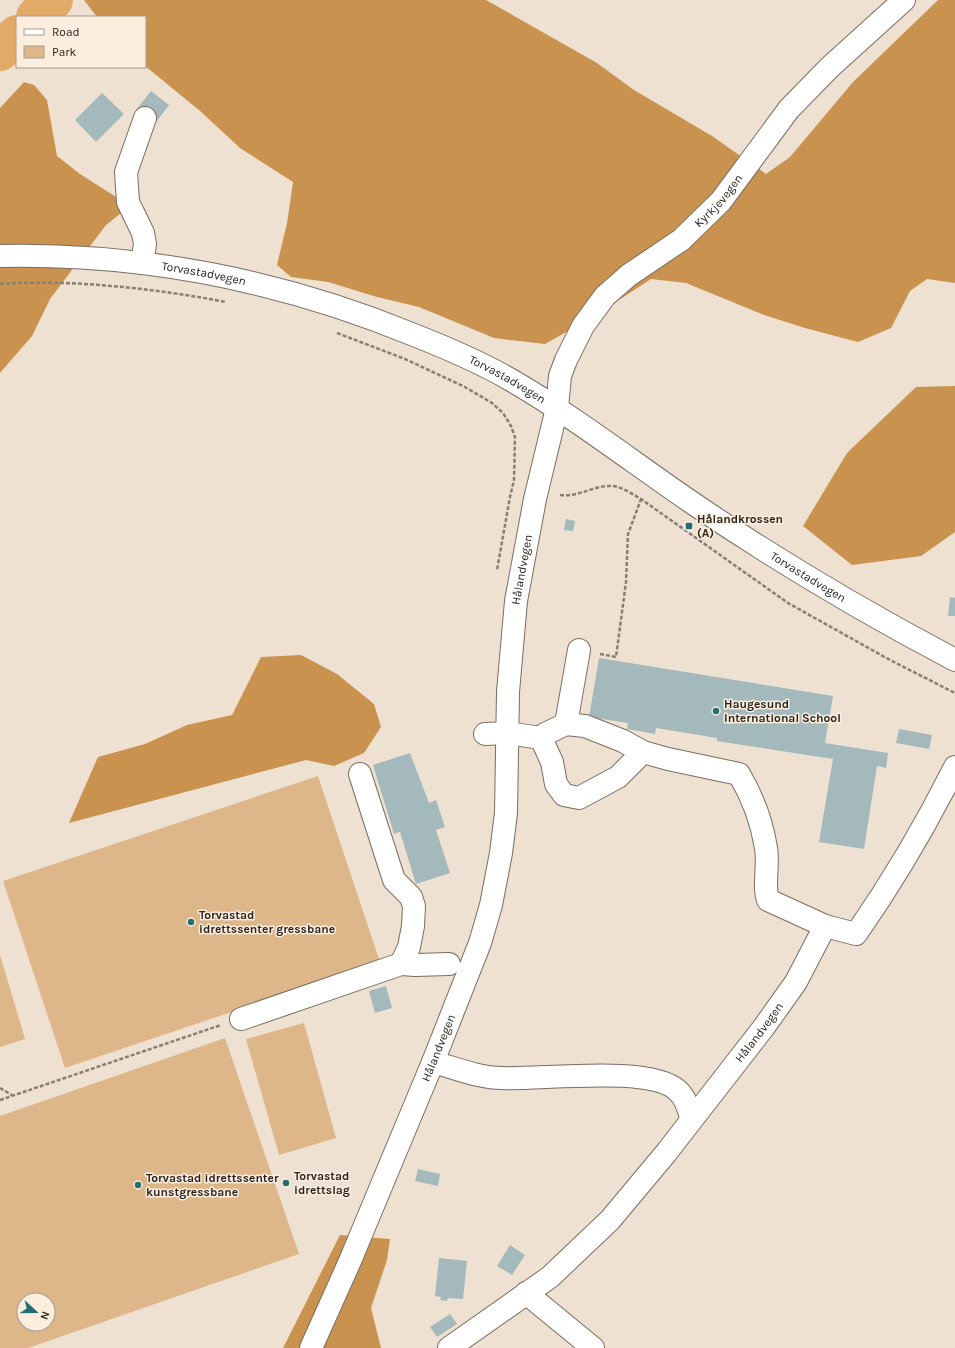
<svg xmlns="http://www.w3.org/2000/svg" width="955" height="1348" font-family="Karla,sans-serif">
	<rect width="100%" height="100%" fill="#eee1d2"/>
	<!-- green -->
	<path fill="#ddb689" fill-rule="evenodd" d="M318,776L380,962L65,1068L3,881Z
		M0,955L25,1039L0,1047Z
		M304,1023L336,1138L279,1155L246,1039Z
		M225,1038L299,1254L28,1348H0V1116ZM24,1300H48V1324H24Z"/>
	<!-- forest -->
	<path fill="#c9924e" d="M84,0H486L597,63L634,90L712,136L766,174L790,157L853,82L938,0H955V283L927,279L910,291L891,328L858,342L805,328L764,315L686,283L651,279L593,317L545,344L494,338L419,307L377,297L328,282L291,277L277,265L287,223L293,182L240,148L199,110L145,66V17H97Z
		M24,82L34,85L47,100L57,156L80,174L124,202L125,210L106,225L50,299L32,336L0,373V108Z
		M955,386V532L921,556L852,565L803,526L847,453L916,387Z
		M301,655L337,674L374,704L381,727L364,753L334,766L306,760L69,823L98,757L145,744L187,725L232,715L261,657Z
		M340,1235L390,1239L387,1260L371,1308L381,1348H283Z"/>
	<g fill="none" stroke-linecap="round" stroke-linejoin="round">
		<!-- river -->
		<path stroke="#e2aa67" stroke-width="40" d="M36,17L53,0
			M0,51L17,35"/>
	</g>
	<!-- building -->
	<path fill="#a3b9bb" d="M151,91L169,105L154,125L136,110Z
		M102,93L124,114L96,142L75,120Z
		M566,519L575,521L573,531L564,530Z
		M950,597L955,598V616H948Z
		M599,658L833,696L825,743L888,753L886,768L877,766L864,849L819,842L833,759L717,741V738L656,728L655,734L627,729L628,723L589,717Z
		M899,729L932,735L929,749L896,743Z
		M410,753L429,803L436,800L445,827L436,830L450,873L416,884L400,832L394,834L373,765Z
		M386,986L392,1008L375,1013L369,991Z
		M418,1169L440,1174L438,1186L415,1181Z
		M510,1245L525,1255L512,1275L497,1266Z
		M439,1258L467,1261L463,1299L448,1298L447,1301L440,1300L441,1297L435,1296Z
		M450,1314L457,1324L437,1337L430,1327Z"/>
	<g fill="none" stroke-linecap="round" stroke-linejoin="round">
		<!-- minor casing -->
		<g stroke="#796d60" stroke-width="24">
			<g id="minor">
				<path d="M142,263L145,244L143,233L128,202L126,172L145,118"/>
				<path d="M566,724L579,650"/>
				<path d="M485,734L507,733L541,738"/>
				<path d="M541,738L545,734L566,724L585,726L623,741L643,752L668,759L739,774C752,796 762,823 766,848C769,865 763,886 768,900L825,926"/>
				<path d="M541,738L552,762L556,784L564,795L579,798L618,777L643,752"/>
				<path d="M360,774L394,880L411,897L414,906L413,926L409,947L401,964"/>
				<path d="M241,1019L401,964L415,965L449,964"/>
				<path d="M433,1062C455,1068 479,1078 501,1078C540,1080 649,1065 677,1090C686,1098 689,1108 691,1119"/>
				<path d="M526,1293L593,1348"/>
				<path id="s1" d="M449,1348L550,1277L610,1220L666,1153L764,1027L796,982L825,926L856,934C893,881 926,825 955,767"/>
			</g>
		</g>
		<!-- major casing -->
		<g stroke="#796d60" stroke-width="24">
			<g id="major">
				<path id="s2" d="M0,256C142,253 283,281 414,335C447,348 480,362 511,380C573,416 631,461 691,502C776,560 864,612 955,660"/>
				<path id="s3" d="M311,1348L350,1261L433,1062L480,943L491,905L501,853L506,813L508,692L516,601L535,499L557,408L560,376L566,360L583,326L605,296L629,275L681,240L721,201L789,109L830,67L904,0"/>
			</g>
		</g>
		<!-- path -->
		<path stroke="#887f74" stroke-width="2.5" stroke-dasharray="4 2" stroke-linecap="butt" d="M0,284C22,282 43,283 64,283C119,285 173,292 226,302
			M337,333L405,359L465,387L492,403L503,413L511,426L515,437L514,480L510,497L497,570
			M560,495C580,497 594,485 612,486C623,487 632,494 641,499L788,603L890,660L955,693
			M600,654L616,657L626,582L628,534L641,499
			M0,1088L12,1095
			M0,1100L221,1025"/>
		<!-- minor -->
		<use href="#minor" stroke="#fff" stroke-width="22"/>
		<!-- major -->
		<use href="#major" stroke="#fff" stroke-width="22"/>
	</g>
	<!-- markers -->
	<g fill="#216d71" stroke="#fceedf" stroke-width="1.5">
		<rect x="685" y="522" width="8" height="8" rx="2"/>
		<circle cx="716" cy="711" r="4"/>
		<circle cx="191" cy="922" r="4"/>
		<circle cx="286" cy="1183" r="4"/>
		<circle cx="138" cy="1185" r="4"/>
	</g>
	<g text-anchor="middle" stroke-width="3" stroke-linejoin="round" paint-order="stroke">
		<!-- street labels -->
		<g font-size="12" fill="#27221c" stroke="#fceedf">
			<text dy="4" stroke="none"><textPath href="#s3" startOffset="1255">Kyrkjevegen</textPath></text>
			<text dy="4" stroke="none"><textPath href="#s2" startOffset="205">Torvastadvegen</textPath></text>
			<text dy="4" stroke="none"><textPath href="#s2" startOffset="528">Torvastadvegen</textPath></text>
			<text dy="4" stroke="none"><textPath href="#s3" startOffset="816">Hålandvegen</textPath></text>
			<text dy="4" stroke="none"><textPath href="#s2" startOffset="888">Torvastadvegen</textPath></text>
			<text dy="4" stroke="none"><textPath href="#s1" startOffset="446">Hålandvegen</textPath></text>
			<text dy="4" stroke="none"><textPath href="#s3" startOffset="326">Hålandvegen</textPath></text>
		</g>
		<!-- poi labels -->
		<g font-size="12" font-weight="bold" fill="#27221c" stroke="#fceedf" text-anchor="start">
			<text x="697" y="523">Hålandkrossen<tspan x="697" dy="14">(A)</tspan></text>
			<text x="724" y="708">Haugesund<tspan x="724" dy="14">International School</tspan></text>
			<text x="199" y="919">Torvastad<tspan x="199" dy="14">idrettssenter gressbane</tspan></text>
			<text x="294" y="1180">Torvastad<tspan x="294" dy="14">idrettslag</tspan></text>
			<text x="146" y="1182">Torvastad idrettssenter<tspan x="146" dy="14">kunstgressbane</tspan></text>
		</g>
	</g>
	<!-- legend -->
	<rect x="16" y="16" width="130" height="52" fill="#fceedf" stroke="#a79c91"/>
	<rect x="24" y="29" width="20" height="6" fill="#ffffff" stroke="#a79c91"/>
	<text x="52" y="36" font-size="12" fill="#27221c">Road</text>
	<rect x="24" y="46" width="20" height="12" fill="#ddb689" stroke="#a79c91"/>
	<text x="52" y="56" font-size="12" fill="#27221c">Park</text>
	<!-- north arrow -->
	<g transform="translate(36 1312) rotate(111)"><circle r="19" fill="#fceedf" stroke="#a79c91"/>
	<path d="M0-3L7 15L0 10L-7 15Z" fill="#216d71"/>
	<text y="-6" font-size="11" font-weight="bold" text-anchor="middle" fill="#27221c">N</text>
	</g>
</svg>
